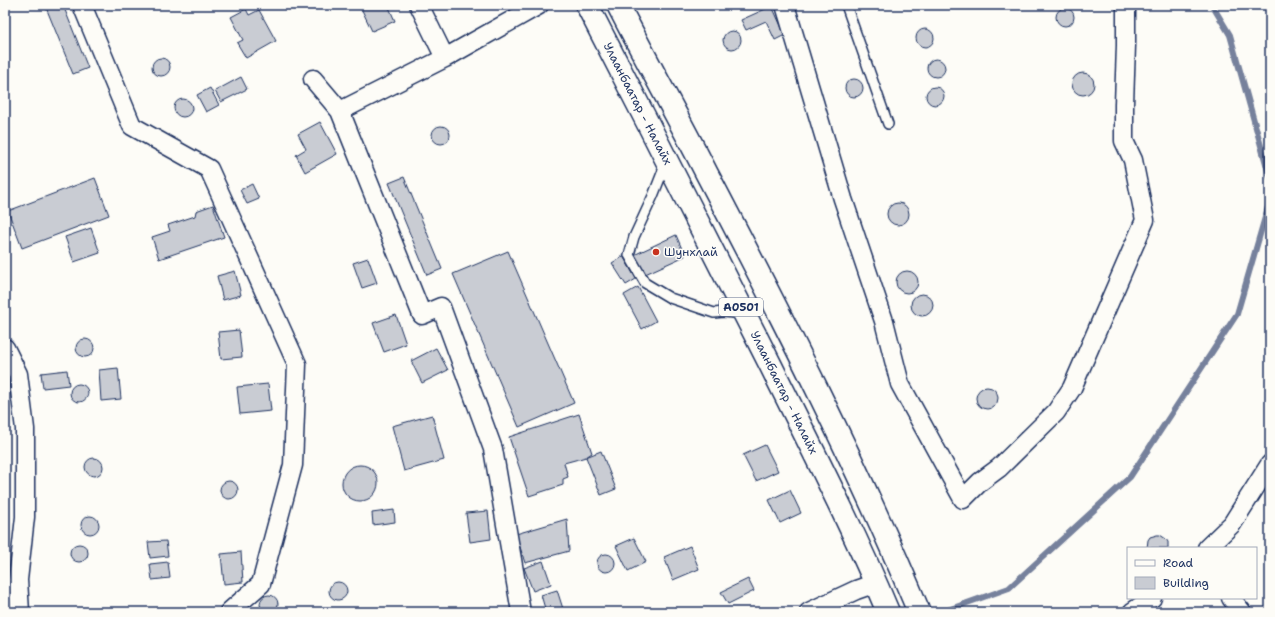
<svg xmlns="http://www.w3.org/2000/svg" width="1275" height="617" font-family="'Shantell Sans',sans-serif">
	<rect width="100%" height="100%" fill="#fdfcf7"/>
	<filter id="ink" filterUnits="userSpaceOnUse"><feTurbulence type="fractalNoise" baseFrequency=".025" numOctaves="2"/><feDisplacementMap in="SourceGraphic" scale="8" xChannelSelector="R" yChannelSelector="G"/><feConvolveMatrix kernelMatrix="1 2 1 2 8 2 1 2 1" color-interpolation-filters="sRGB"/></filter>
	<g filter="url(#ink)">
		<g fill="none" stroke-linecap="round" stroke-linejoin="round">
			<!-- stream -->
			<path stroke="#76819c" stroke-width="6" d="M1212,5L1230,35L1270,178
				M942,612L1009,588L1130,477L1237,314L1270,200"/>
		</g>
		<!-- building -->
		<path fill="#c9ccd3" stroke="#1b2f5e" d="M45,5H63L88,68L73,74Z
			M367,5H388L395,21L372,31L361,8Z
			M772,6L785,35L775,40L766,21L746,30L741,20Z
			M1056 17a9 9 0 1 1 18 0a9 9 0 1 1-18 0Z
			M246,9L249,15L259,10L276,41L246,58L237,43L243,40L231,17Z
			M916 38a9 9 0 1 1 18 0a9 9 0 1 1-18 0Z
			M723 40a9 9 0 1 1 18 0a9 9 0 1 1-18 0Z
			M152 67a9 9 0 1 1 18 0a9 9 0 1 1-18 0Z
			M927 68a9 9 0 1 1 18 0a9 9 0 1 1-18 0Z
			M1072 84a11 11 0 1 1 22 0a11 11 0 1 1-22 0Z
			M241,77L247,89L221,102L215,91Z
			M845 88a9 9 0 1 1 18 0a9 9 0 1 1-18 0Z
			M926 96a9 9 0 1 1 18 0a9 9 0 1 1-18 0Z
			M210,88L219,105L206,112L197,95Z
			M174 108a9 9 0 1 1 18 0a9 9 0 1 1-18 0Z
			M320,122L337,154L305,172L296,155L306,149L298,134Z
			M432 135a9 9 0 1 1 18 0a9 9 0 1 1-18 0Z
			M404,177L442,269L427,275L389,183Z
			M95,178L109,215L22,248L8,211Z
			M252,184L259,199L247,204L240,190Z
			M887 214a11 11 0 1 1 22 0a11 11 0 1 1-22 0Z
			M213,205L224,237L159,259L152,237L170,231L168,225L195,216L196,211Z
			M91,228L100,253L74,262L65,237Z
			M676,235L685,256L643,275L634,255Z
			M508,251L574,403L519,427L453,274Z
			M623,256L636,279L626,285L612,263Z
			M368,258L377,283L362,288L353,263Z
			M235,271L241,295L223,300L217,276Z
			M896 282a11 11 0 1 1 22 0a11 11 0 1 1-22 0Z
			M638,287L656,321L642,329L624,295Z
			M911 305a11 11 0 1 1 22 0a11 11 0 1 1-22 0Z
			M396,315L406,344L384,352L373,323Z
			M239,330L242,357L221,359L218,332Z
			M76 348a9 9 0 1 1 18 0a9 9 0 1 1-18 0Z
			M436,348L448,370L422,383L411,361Z
			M118,368L121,399L101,401L99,370Z
			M67,370L69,385L43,388L41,373Z
			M268,384L271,411L240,414L237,387Z
			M70 393a9 9 0 1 1 18 0a9 9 0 1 1-18 0Z
			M976 398a11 11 0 1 1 22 0a11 11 0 1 1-22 0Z
			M579,414L592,453L586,457L564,463L568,477L563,479V485L529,496L509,437Z
			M432,415L444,460L404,471L392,426Z
			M765,445L778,471L756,481L743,455Z
			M601,451L616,489L601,495L586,457Z
			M85 467a9 9 0 1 1 18 0a9 9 0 1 1-18 0Z
			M342 483a18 18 0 1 1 36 0a18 18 0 1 1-36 0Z
			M220 490a9 9 0 1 1 18 0a9 9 0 1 1-18 0Z
			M790,490L801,513L780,523L769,500Z
			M394,510L395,522L373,525L372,513Z
			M488,511L491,539L470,542L466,513Z
			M81 525a9 9 0 1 1 18 0a9 9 0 1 1-18 0Z
			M567,519L569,551L525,563L516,534Z
			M1157,535H1160L1166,539L1168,542V548H1147L1148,540L1150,537Z
			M634,538L646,562L628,571L616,546Z
			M166,541L168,556L150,558L148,542Z
			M70 553a9 9 0 1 1 18 0a9 9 0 1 1-18 0Z
			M690,546L699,569L673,580L664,557Z
			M241,552L243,582L224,584L221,554Z
			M597 563a9 9 0 1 1 18 0a9 9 0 1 1-18 0Z
			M543,561L551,584L533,591L524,568Z
			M168,562L170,578L152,580L150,564Z
			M748,579L754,591L728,604L721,592Z
			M329 591a9 9 0 1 1 18 0a9 9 0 1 1-18 0Z
			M557,590L564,612H546L541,595Z
			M260 604a9 9 0 1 1 18 0a9 9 0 1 1-18 0Z"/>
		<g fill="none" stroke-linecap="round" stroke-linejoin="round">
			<!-- lane casing -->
			<g stroke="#1b2f5e" stroke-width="12">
				<path id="lane" d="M846,5L888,124
					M666,163L653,196L634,237L629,255L645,283L670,298L714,313L724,312L742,314"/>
			</g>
			<!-- street casing -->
			<g stroke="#1b2f5e" stroke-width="21">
				<path id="street" d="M82,5L132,126L209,169L297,364L293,465L261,584L229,612
					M419,5L445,58
					M785,5L843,199L884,321L900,384L963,499L980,482L999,468L1056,412L1072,388L1145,220L1133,160L1124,141V104L1126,45V5
					M313,79L340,111L422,315L441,307L493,449L521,612
					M340,111L445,58L539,5
					M5,348L18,374L25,429V517L18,580L20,612
					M1207,548L1232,524L1270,464
					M1231,598L1242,612
					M809,612L856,590L876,583
					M1132,612L1152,598"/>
			</g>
			<!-- highway casing -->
			<g stroke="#1b2f5e" stroke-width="25">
				<g id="highway">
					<path id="s1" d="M587,5C649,125 710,245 771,366C811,447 853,528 888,612"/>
					<path d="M618,5C647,62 678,117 707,174C782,317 856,462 919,612"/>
				</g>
			</g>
			<!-- lane -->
			<use href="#lane" stroke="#fdfcf7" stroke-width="9"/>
			<!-- street -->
			<use href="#street" stroke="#fdfcf7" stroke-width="18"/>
			<!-- highway -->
			<use href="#highway" stroke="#fdfcf7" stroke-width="22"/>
		</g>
	</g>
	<!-- markers -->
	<circle fill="#c8321e" stroke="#fdfcf7" stroke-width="1.5" cx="656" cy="252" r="4"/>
	<g text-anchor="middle" stroke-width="3" stroke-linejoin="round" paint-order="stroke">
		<!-- shield labels -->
		<rect fill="#fdfcf7" stroke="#5f6c8c" stroke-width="1" x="719" y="298" width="44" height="18" rx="3"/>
		<g font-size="11" font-weight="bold" fill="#1b2f5e">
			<text x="741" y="311">A0501</text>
		</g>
		<!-- street labels -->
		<g font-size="12" fill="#1b2f5e" stroke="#fdfcf7">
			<text dy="4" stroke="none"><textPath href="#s1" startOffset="111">Улаанбаатар - Налайх</textPath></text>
			<text dy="4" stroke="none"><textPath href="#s1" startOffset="435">Улаанбаатар - Налайх</textPath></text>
		</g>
		<!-- poi labels -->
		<g font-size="12" fill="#1b2f5e" stroke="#fdfcf7" text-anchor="start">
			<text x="664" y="256">Шунхлай</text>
		</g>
	</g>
	<!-- margin -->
	<rect width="1275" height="617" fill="none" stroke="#fdfcf7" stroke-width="20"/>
	<rect x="10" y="10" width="1255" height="597" fill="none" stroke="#1b2f5e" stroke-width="1.5" filter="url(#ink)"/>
	<!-- legend -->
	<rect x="1127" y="547" width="130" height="52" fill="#fdfcf7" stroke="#a3aaba"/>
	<rect x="1135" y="560" width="20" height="6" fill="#fdfcf7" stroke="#a3aaba"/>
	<text x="1163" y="567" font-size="12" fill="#1b2f5e">Road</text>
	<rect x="1135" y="577" width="20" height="12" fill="#c9ccd3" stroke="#a3aaba"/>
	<text x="1163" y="587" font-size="12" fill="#1b2f5e">Building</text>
</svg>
